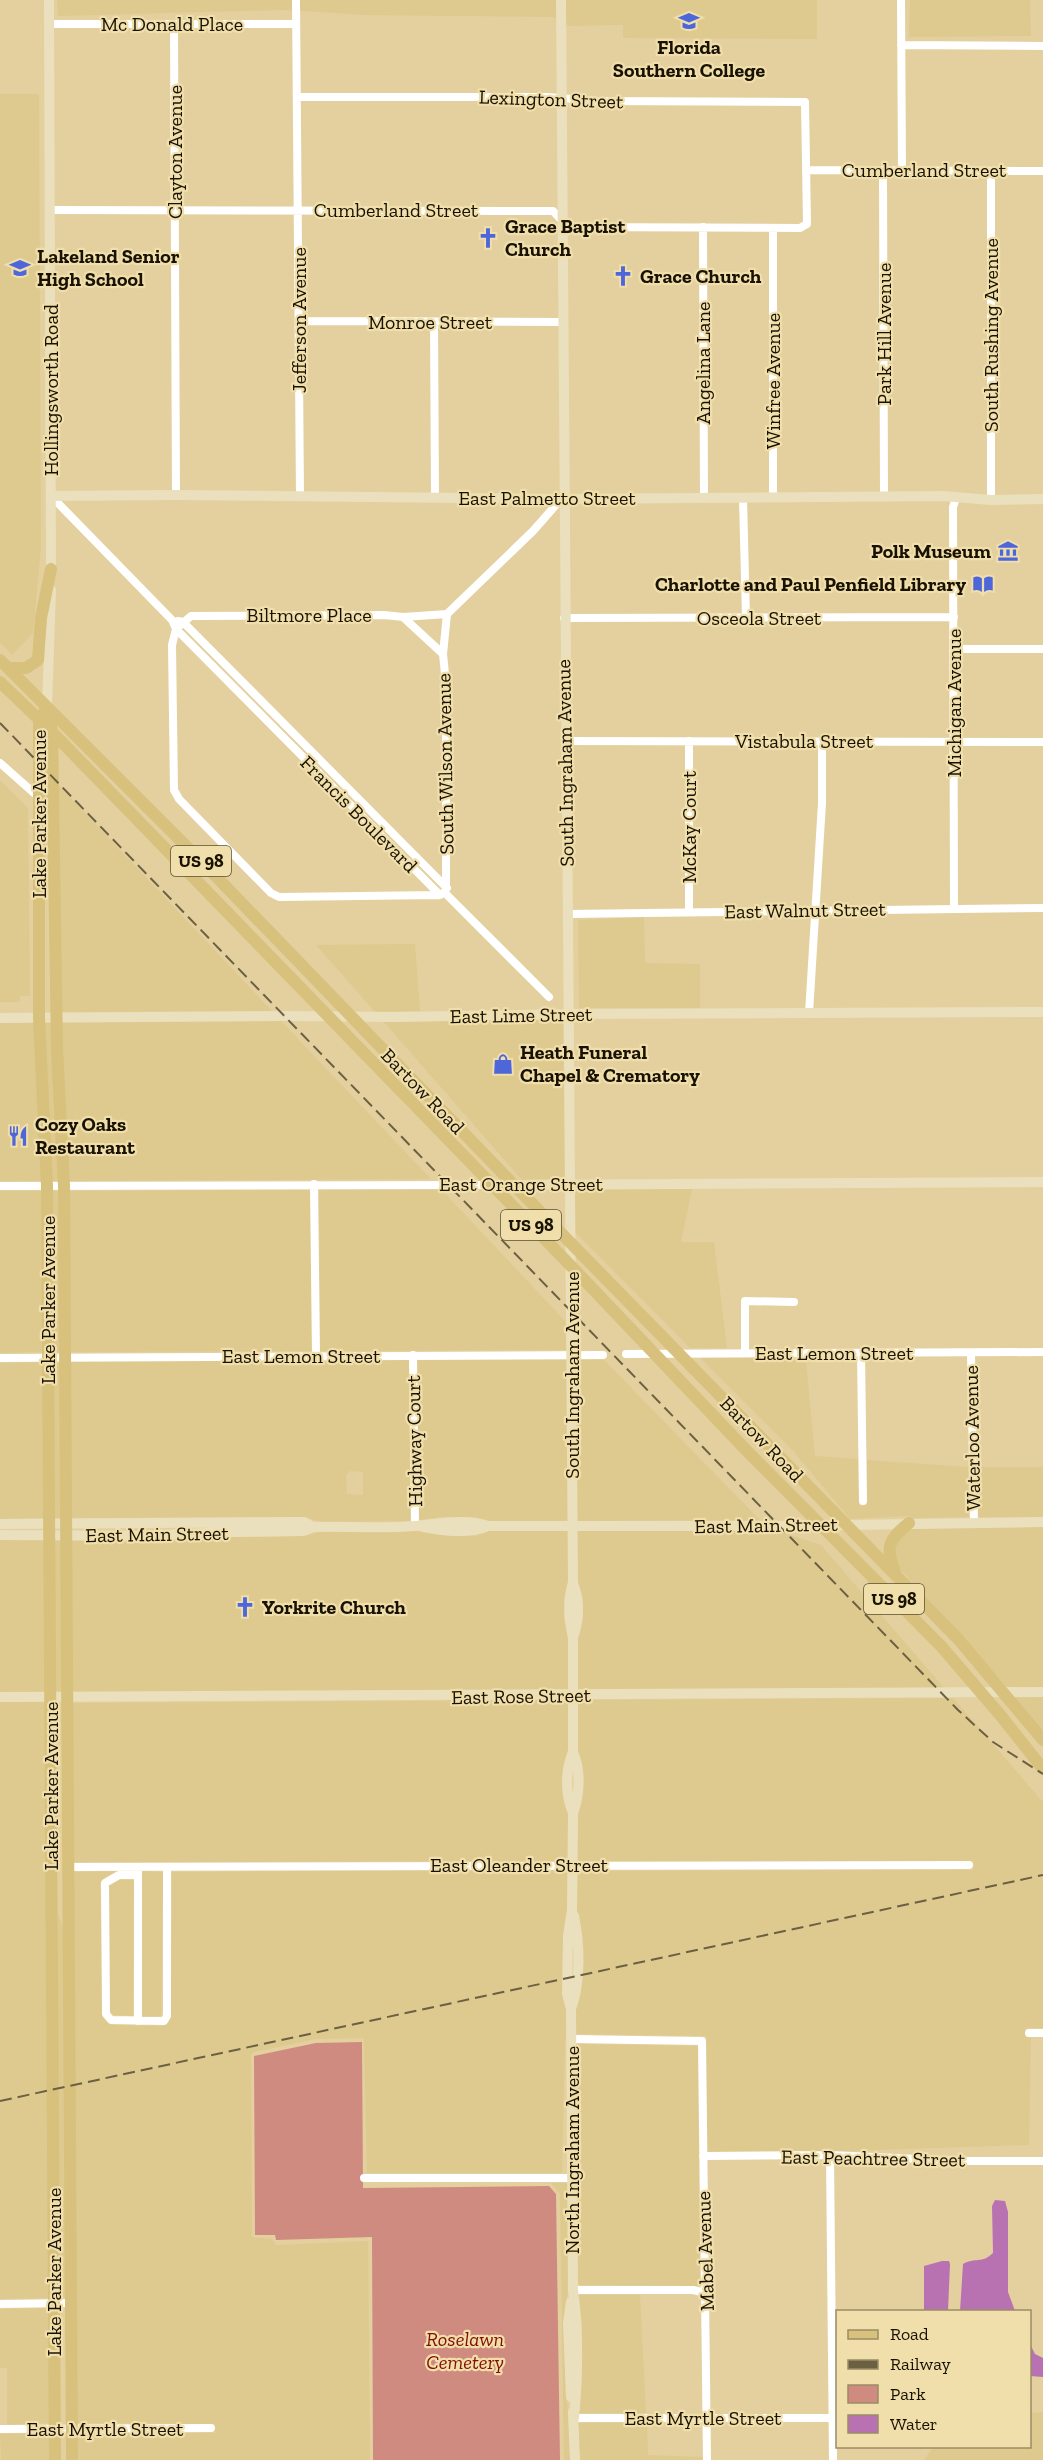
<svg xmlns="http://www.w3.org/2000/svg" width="1043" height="2460" font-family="'Zilla Slab',serif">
	<rect width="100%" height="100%" fill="#e3d09e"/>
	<!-- built -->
	<path fill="#dec98f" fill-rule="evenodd" d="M57,0H817V39L623,38V25L569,26L553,17L364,15L287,10L58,16Z
		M910,0H1030L1031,36L909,37Z
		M0,94H39L41,547L33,633L12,655L0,643Z
		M0,780L28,808L30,996H20V1002H0Z
		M57,783L272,1011L60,1012Z
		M644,917L645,963L700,964V1008H579L578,920Z
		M415,944L420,1011L375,1012L316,945Z
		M563,1019L565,1179L522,1180L383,1021Z
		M281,1021L431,1179L68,1181L60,1022Z
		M35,1022L42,1181H0V1023Z
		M44,1022H52L59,1181H51Z
		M310,1189L312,1351L69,1352L68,1191Z
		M319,1189H441L567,1323V1350L320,1351Z
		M573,1189H692L681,1242H714L727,1348H690L575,1232Z
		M0,1191H43L44,1352L0,1353Z
		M51,1191H60L61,1352H53Z
		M700,1358H773L806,1361L815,1456L858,1459L859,1506L867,1505V1460L968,1467L969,1517L911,1518L909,1516L850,1519L794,1452Z
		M409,1360L411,1521L322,1522L304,1517L71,1518L69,1362ZM350,1471L363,1472V1495L347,1494L346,1475Z
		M417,1360H567L568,1521H491L475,1517H440L419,1520Z
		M576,1360H604L760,1520L577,1521Z
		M44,1362L45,1518L0,1519V1363Z
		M53,1362H61L62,1518H54Z
		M977,1467H1043V1517H978Z
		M1043,1527V1687H1007L898,1567L894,1545L910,1528Z
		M492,1530L568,1531V1580L564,1598V1619L568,1637L569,1690L72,1693L71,1540L303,1536L322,1532L415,1531L441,1535L476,1536Z
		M577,1531H778L821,1545L944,1688L577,1690L578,1638L583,1619V1597L577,1583Z
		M0,1540H45L46,1692H0Z
		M54,1540H62L63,1693L55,1692Z
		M1015,1697H1043V1733Z
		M953,1698L1043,1802V2028H1025V2037L1031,2038L1029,2145L849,2151L707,2152L706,2036L576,2034V2009L581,1993L582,1972V1935L577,1910L578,1871L973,1870L974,1861H578L577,1816L582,1801V1764L577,1749V1700Z
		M569,1700L568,1749L564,1764L563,1779L564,1802L569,1816V1861L73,1862L72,1703Z
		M0,1702H46L50,2298L0,2299Z
		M476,1870L569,1871L567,2039H565L562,2173H367L364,2038L316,2039L254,2052L251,2055L252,2237L272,2239L276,2245L368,2241L370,2460H76V2433H215V2424L76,2423L73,1872L116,1871L103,1879L100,1883L103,2017L111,2025L163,2026L171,2016L172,1872Z
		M142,1871L163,1872L161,2016H142Z
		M120,1880H134L133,2016L113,2015L110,2011L109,1886Z
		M57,1912L64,1930L67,2298H58Z
		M576,2044L698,2046L700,2286L577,2285Z
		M551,2183H568V2290L564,2323L570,2460H564L560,2194Z
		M578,2295H640L646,2413H579L582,2375V2322Z
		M50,2308V2423L7,2425V2368H0V2309Z
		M1043,2412V2460H924L933,2447L1030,2446V2413Z
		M578,2423H647L648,2455L702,2457L703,2460H579Z
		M51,2433V2460H1L0,2434Z"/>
	<!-- green -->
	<path fill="#cf8b80" d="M362,2042L363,2188L549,2186L556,2194L560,2460H373L372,2237L276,2240L275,2235H255L254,2056L316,2043Z"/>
	<!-- water -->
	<path fill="#b872b2" d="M995,2200L1005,2201L1008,2212V2292L1015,2311H960L963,2264C975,2257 982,2264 993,2253L992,2206Z
		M942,2261H949L950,2264L948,2311H924V2266Z
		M1030,2344L1035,2354L1043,2358V2377L1030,2376Z"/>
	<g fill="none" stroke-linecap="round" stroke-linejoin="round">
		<!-- street -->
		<path stroke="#fff" stroke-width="8" d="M296,0L300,497
			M901,0L902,170
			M49,24H296
			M174,25L176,495
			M901,45L1043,46
			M806,170L1043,171
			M883,170L884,497
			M991,171V500
			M50,210L553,211L568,227L800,228L807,224L805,102L597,101L547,97H298
			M703,227L704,498
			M773,228V498
			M299,321L561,322
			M434,322L435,497
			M51,496L172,620L176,629L440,895
			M743,498L746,618
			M403,617L443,654L446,684V889
			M564,618L954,617
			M178,621L183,622L447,888
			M954,649H1043
			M443,654L447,614
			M565,741L1043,742
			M0,763L52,809
			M194,877L225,848
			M444,892L549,997
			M440,895L279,897L271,893L179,799L174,790L172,645L176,629L191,616L384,615L403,617L447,614L533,531L562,498
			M954,909L953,507L956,498
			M689,912V741
			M567,914L1043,908
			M809,1013L822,803V741
			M314,1184L316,1356
			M0,1186L491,1185
			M745,1353V1301L794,1302
			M861,1353L863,1501
			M971,1353L974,1522
			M626,1354L1043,1352
			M413,1355L415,1526
			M0,1358L603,1355
			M68,1867L969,1865
			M138,1875H119L105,1883L106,2014L111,2020L164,2021L167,2016V1867
			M138,2021V1871
			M1029,2033H1043
			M571,2039L702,2041L707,2460
			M830,2155L833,2460
			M703,2156L830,2155L962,2161H1043
			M364,2178H572
			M573,2290H693L706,2293
			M0,2304L71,2303
			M574,2418H831
			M0,2429L211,2428"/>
		<!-- secondary -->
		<path stroke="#ebe0bd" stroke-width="10" d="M49,0L51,575
			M561,0C560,528 568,1056 573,1583C567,1603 569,1618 573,1638V1752C565,1771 565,1794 573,1813
			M51,496L176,495L557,499L943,496L991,500L1043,499
			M47,707L51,590
			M0,1018L285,1016L397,1017L576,1014L1043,1012
			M491,1185L1043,1182
			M0,1524L304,1522L313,1527
			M424,1527C445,1531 468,1534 488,1526
			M0,1535L142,1536L230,1532L303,1531L313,1527C347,1526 382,1529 415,1526C440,1524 464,1518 488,1526H780L1043,1522
			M573,1583C580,1602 579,1617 574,1635
			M0,1697L1043,1692
			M573,1752C581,1770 580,1794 573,1813L572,1910L568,1936L567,1994L571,2009L573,2290C579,2333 578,2375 574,2418
			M571,2009C581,1981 580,1946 574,1916
			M571,2302L568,2323L571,2397
			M573,2412L575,2460"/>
		<!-- primary -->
		<path stroke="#d7c17c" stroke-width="12" d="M0,660L206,866L514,1185L958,1639L1043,1740
			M8,668H26L38,660L41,618L51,569
			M0,682L52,732L571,1266L747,1451L941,1646L1001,1716L1043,1769
			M47,707L39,721V1017L47,1186L55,2460
			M47,707L52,732L57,1049L64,1186L72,2460
			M895,1572C885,1547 888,1540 909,1523"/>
		<!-- rail -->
		<path stroke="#6b6042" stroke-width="2" stroke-dasharray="12 6" stroke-linecap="butt" d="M0,723L958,1710L993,1742L1043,1774
			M0,2101L1043,1875"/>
	</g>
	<!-- icons -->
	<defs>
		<g id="university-bare" transform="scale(1.62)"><path d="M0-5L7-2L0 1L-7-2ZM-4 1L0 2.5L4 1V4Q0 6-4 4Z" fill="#4d67db" stroke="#f0deab" stroke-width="2.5" paint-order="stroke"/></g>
		<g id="church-bare" transform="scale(1.62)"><path d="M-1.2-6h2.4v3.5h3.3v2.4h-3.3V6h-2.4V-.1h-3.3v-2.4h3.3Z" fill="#4d67db" stroke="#f0deab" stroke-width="2.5" paint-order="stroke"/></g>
		<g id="school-bare" transform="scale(1.62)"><path d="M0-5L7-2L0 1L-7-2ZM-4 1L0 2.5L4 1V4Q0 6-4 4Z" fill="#4d67db" stroke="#f0deab" stroke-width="2.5" paint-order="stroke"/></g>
		<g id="museum-bare" transform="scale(1.62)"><path d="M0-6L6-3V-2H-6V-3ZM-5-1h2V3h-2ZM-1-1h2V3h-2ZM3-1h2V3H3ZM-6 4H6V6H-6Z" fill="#4d67db" stroke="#f0deab" stroke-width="2.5" paint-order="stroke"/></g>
		<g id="library-bare" transform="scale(1.62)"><path d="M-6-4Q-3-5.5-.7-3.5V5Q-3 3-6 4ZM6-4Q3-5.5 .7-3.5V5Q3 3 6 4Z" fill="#4d67db" stroke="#f0deab" stroke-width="2.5" paint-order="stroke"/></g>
		<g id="shop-bare" transform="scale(1.62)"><path d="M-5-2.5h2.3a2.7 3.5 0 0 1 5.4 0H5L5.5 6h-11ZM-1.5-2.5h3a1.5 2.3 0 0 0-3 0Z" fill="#4d67db" stroke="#f0deab" stroke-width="2.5" paint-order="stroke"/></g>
		<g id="restaurant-bare" transform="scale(1.62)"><path d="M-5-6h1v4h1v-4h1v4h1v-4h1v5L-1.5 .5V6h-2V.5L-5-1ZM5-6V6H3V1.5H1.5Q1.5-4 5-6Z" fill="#4d67db" stroke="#f0deab" stroke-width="2.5" paint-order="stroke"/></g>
	</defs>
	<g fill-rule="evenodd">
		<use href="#university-bare" x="689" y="21"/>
		<use href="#church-bare" x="488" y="238"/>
		<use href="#school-bare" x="20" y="268"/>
		<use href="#church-bare" x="623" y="276"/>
		<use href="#museum-bare" x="1008" y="551"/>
		<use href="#library-bare" x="983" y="584"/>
		<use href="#shop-bare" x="503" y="1064"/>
		<use href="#restaurant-bare" x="18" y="1136"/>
		<use href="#church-bare" x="245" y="1607"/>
	</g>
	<g text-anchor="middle" stroke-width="4.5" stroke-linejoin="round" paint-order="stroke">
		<!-- shield labels -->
		<g fill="#f0deab" stroke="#5a4f35" stroke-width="1.5">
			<rect x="171" y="846" width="60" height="30" rx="4.5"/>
			<rect x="501" y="1210" width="60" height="30" rx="4.5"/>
			<rect x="864" y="1584" width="60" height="30" rx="4.5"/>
		</g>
		<g font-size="18" font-weight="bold" fill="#191202">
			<text x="201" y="867">US 98</text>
			<text x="531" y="1231">US 98</text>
			<text x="894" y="1605">US 98</text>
		</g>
		<!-- street labels -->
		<g font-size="20" fill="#191202" stroke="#f0deab">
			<text x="172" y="31">Mc Donald Place</text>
			<text transform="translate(551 99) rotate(2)" y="7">Lexington Street</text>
			<text transform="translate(175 152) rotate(-90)" y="7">Clayton Avenue</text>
			<text x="924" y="177">Cumberland Street</text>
			<text x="396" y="217">Cumberland Street</text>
			<text transform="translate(299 320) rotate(-90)" y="7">Jefferson Avenue</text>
			<text x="430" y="329">Monroe Street</text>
			<text transform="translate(884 334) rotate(-90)" y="7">Park Hill Avenue</text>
			<text transform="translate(991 335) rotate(-90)" y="7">South Rushing Avenue</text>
			<text transform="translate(703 363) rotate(-90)" y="7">Angelina Lane</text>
			<text transform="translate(773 381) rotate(-90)" y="7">Winfree Avenue</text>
			<text transform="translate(51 390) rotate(-90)" y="7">Hollingsworth Road</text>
			<text x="547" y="505">East Palmetto Street</text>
			<text x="309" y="622">Biltmore Place</text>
			<text x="759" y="625">Osceola Street</text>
			<text transform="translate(954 703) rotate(-90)" y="7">Michigan Avenue</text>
			<text x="804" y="748">Vistabula Street</text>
			<text transform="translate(565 763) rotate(-91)" y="7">South Ingraham Avenue</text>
			<text transform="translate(445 764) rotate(-91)" y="7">South Wilson Avenue</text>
			<text transform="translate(39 814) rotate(-90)" y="7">Lake Parker Avenue</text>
			<text transform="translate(359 814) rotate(45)" y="7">Francis Boulevard</text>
			<text transform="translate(689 827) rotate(-90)" y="7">McKay Court</text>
			<text transform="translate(805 910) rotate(-1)" y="7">East Walnut Street</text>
			<text transform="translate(521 1015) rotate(-1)" y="7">East Lime Street</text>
			<text transform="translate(423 1091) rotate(46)" y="7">Bartow Road</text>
			<text x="521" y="1191">East Orange Street</text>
			<text transform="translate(48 1300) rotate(-90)" y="7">Lake Parker Avenue</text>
			<text x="834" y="1360">East Lemon Street</text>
			<text x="301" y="1363">East Lemon Street</text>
			<text transform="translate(572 1375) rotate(-90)" y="7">South Ingraham Avenue</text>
			<text transform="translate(972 1438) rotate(-91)" y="7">Waterloo Avenue</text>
			<text transform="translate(762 1439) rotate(46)" y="7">Bartow Road</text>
			<text transform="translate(414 1441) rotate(-91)" y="7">Highway Court</text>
			<text transform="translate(766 1525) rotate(-1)" y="7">East Main Street</text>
			<text transform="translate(157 1534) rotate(-1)" y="7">East Main Street</text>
			<text transform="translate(521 1696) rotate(-1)" y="7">East Rose Street</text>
			<text transform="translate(51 1786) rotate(-90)" y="7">Lake Parker Avenue</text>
			<text x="519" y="1872">East Oleander Street</text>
			<text transform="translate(572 2150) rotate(-90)" y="7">North Ingraham Avenue</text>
			<text transform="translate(873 2158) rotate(1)" y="7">East Peachtree Street</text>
			<text transform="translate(705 2251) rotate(-92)" y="7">Mabel Avenue</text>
			<text transform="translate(54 2272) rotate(-90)" y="7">Lake Parker Avenue</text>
			<text x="703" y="2425">East Myrtle Street</text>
			<text x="105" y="2436">East Myrtle Street</text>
		</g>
		<!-- poi labels -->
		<g font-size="20" font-weight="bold" fill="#191202" stroke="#f0deab" text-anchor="start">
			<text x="689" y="54" text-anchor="middle">Florida<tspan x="689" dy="23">Southern College</tspan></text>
			<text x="505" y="233">Grace Baptist<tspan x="505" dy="23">Church</tspan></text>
			<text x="37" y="263">Lakeland Senior<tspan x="37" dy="23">High School</tspan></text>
			<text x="640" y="283">Grace Church</text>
			<text x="991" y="558" text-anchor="end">Polk Museum</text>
			<text x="966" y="591" text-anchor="end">Charlotte and Paul Penfield Library</text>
			<text x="520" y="1059">Heath Funeral<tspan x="520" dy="23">Chapel &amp; Crematory</tspan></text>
			<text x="35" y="1131">Cozy Oaks<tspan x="35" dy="23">Restaurant</tspan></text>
			<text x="262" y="1614">Yorkrite Church</text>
		</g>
		<!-- park labels -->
		<g font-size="20" font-style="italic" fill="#830d03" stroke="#f0deab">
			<text x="465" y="2346">Roselawn<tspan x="465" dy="23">Cemetery</tspan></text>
		</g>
	</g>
	<!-- legend -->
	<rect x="836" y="2310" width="195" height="138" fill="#f0deab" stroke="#9a8c67" stroke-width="1.5"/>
	<rect x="848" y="2330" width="30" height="9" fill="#d7c17c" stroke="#9a8c67" stroke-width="1.5"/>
	<text x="890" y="2340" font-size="18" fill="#191202">Road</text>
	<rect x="848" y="2360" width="30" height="9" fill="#6b6042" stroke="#9a8c67" stroke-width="1.5"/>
	<text x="890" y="2370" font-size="18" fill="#191202">Railway</text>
	<rect x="848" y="2385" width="30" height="18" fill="#cf8b80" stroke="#9a8c67" stroke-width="1.5"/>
	<text x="890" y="2400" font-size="18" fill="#191202">Park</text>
	<rect x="848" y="2415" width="30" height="18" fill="#b872b2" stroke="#9a8c67" stroke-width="1.5"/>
	<text x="890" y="2430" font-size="18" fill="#191202">Water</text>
</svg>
